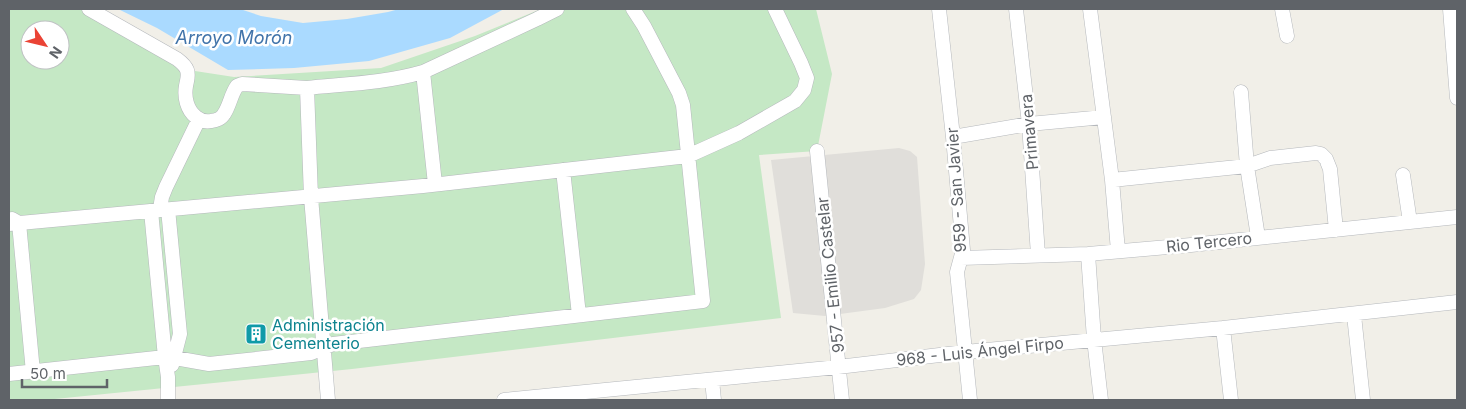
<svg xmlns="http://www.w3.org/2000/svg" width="1466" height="409" font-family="Inter,sans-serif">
	<rect width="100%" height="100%" fill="#f1efe8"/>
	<!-- industrial -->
	<path fill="#e0deda" d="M899,148L910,151L917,157L925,264L921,290L914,299L885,308L825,316L793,313L771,160Z"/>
	<!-- green -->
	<path fill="#c5e8c5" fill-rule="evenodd" d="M9,9H101L195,71L234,77L381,68L475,36L541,9H816L832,74L817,151L759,155L781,318L352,369L45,400H9ZM30,30H60V60H30Z"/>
	<!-- water -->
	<path fill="#aadaff" d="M118,9H240L261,16L303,23L347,19L388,12L399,9H504L450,38L369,61L294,68L228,70L157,28Z"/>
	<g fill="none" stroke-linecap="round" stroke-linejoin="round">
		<!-- minor casing -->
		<g stroke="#b5b8bc" stroke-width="15">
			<path id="minor" d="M89,9L177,59C181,62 185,65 187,70C189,76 187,80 186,86C184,97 187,110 196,117C201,121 206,122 211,121C217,120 221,119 224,114C230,105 231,94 237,86L242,84L307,88L311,197L328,400
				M939,9L953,137L963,250L957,272L970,400
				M1016,9L1029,124L1038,255
				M1090,9L1112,180L1118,251
				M1282,9L1287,36
				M1450,9L1457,98
				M423,72L435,184
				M307,88C346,84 385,83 423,72L537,19L557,9
				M1241,92L1247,166L1258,237
				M953,137L1029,124L1104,117
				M817,151L842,400
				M563,170L579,315
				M1403,175L1410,222
				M1112,180L1247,166L1270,158L1316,153L1321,154L1326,159L1330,169L1336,230
				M160,209L162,197L166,187L199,119
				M168,209L180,334L172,365
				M151,211L165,357L168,377V400
				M12,219L19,223L33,372
				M9,224L423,186L688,156L739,133L795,101L804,90L807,78L801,63L775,9
				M1088,254L1094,339L1101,400
				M961,258L1088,254L1191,245L1457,217
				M1354,315L1363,400
				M1223,328L1231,400
				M9,374L165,357L175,358L209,364L311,353L333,344L703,301L683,105L679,93L644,26L633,9
				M712,380L714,400
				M504,400L838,367L965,352L1223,328L1457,302"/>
		</g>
		<!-- minor -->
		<use href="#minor" stroke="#fff" stroke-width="14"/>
	</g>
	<!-- icons -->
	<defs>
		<g id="building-square" transform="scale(1.125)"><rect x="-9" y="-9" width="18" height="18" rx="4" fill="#0f9aa8" stroke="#fff"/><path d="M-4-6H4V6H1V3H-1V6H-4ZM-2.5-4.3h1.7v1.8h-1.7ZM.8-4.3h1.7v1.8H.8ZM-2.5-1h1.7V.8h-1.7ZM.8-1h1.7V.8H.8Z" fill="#fff"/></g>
	</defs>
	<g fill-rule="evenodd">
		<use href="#building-square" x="256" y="334"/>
	</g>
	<g text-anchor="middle" stroke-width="5" stroke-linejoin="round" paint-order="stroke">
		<!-- street labels -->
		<g font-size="16" fill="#5f6368" stroke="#fff">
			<text transform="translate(1029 132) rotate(-95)" y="6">Primavera</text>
			<text transform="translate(956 190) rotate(-94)" y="6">959 - San Javier</text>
			<text transform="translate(1209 242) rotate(-6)" y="6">Rio Tercero</text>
			<text transform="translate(830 275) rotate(-96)" y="6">957 - Emilio Castelar</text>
			<text transform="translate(980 351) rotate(-6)" y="6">968 - Luis Ángel Firpo</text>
		</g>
		<!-- culture labels -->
		<g font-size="16" fill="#0d838f" stroke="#fff" text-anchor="start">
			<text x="272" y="331">Administración<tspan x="272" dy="18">Cementerio</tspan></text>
		</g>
		<!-- water labels -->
		<g font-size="18" font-style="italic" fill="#4174aa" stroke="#fff">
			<text x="234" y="44">Arroyo Morón</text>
		</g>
	</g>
	<!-- border -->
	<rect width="1466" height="409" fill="none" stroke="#5f6368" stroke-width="20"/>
	<!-- north arrow -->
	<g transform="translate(45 45) rotate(125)"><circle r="24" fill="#ffffff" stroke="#bfc1c3"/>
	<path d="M0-4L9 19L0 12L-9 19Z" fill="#ea4335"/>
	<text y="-8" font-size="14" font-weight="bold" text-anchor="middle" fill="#5f6368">N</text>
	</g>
	<!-- scale -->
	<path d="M22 379v8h85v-8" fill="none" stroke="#5f6368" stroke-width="2.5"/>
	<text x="30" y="379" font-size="15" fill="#5f6368" stroke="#ffffff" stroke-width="4" paint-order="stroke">50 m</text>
</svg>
